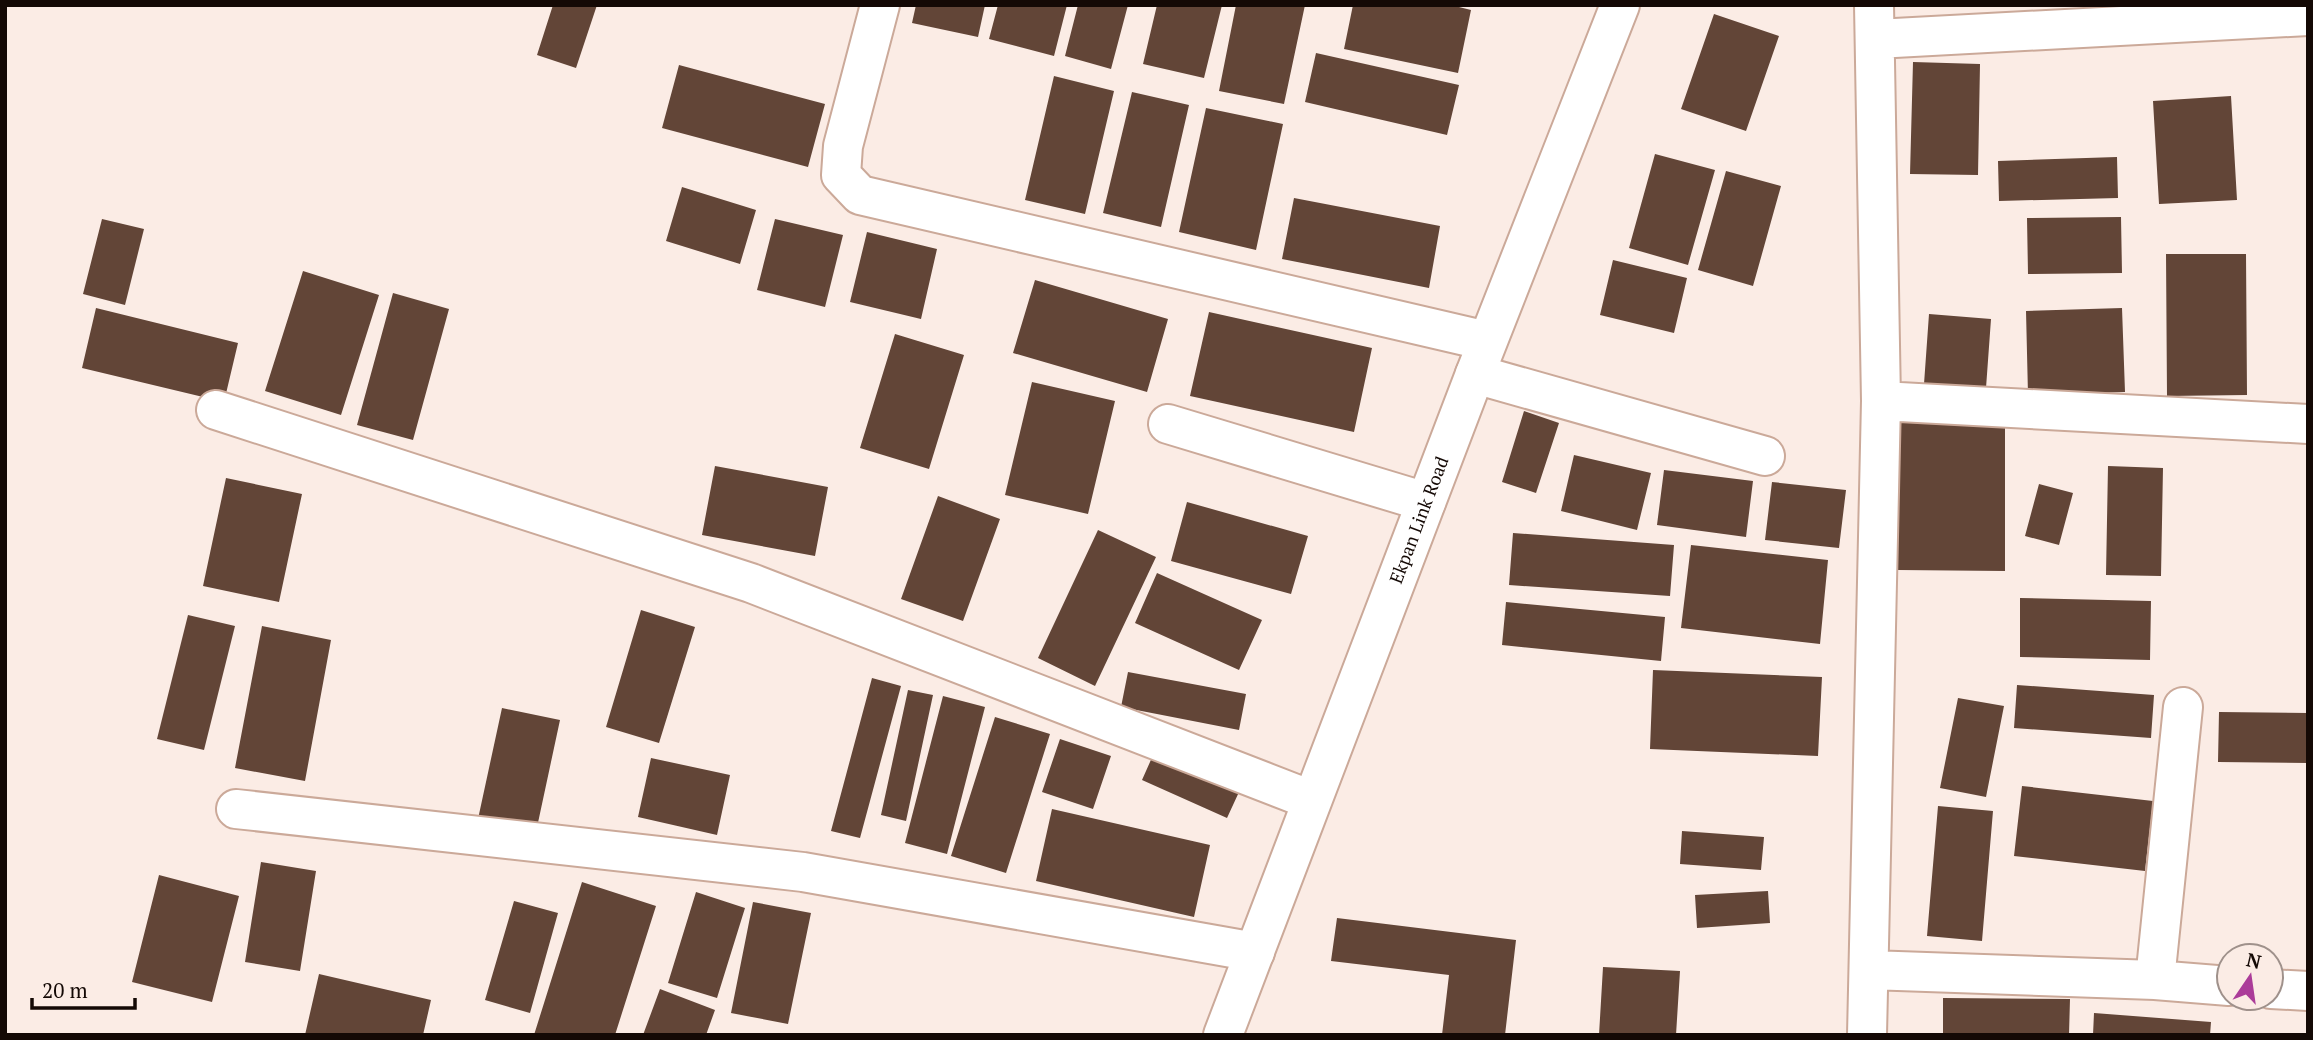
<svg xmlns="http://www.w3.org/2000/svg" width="2313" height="1040" font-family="'PT Serif',serif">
	<rect width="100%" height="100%" fill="#fbece5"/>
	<!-- building -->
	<path fill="#624537" d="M553,5H597L576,68L537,55Z
		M916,5H985L978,37L912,23Z
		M998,5H1067L1054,56L989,39Z
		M1078,5H1128L1111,69L1065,56Z
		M1157,5H1222L1204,78L1143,64Z
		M1236,5H1305L1284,104L1219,91Z
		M1353,5H1451L1471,10L1458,73L1344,49Z
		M1714,14L1779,36L1746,131L1681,109Z
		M1316,53L1459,85L1447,135L1305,102Z
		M1913,62L1980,64L1978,175L1910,174Z
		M679,65L825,104L808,167L662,128Z
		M1054,76L1114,91L1085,214L1025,200Z
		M1132,92L1189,105L1161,227L1103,213Z
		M2231,96L2237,200L2159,204L2153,101Z
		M1206,108L1283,124L1256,250L1179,232Z
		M1655,154L1715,170L1688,265L1629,248Z
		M2117,157L2118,198L1999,201L1998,161Z
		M1726,171L1781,186L1753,286L1698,270Z
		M682,187L756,210L740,264L666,241Z
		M1294,198L1440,226L1429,288L1282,259Z
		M2121,217L2122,273L2028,274L2027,218Z
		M102,219L144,229L125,305L83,294Z
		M775,219L843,235L825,307L757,290Z
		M867,232L937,249L921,319L850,302Z
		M2166,254H2246L2247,395L2167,396Z
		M1613,260L1687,278L1674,333L1600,315Z
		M303,271L379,295L341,415L265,391Z
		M1035,280L1168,319L1147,392L1013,353Z
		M393,293L449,309L413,440L357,425Z
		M96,308L238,343L224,402L82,368Z
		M2122,308L2125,392L2028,395L2026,311Z
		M1209,312L1372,348L1354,432L1190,396Z
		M1929,314L1991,319L1986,388L1924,384Z
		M895,334L964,355L929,469L860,448Z
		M1032,382L1115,401L1088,514L1005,495Z
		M1524,411L1559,423L1536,493L1502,482Z
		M1897,422H2005V571L1898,570Z
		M1574,455L1651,473L1637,530L1561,511Z
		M715,466L828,487L815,556L702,535Z
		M2108,466L2163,468L2161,576L2106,575Z
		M1664,470L1753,481L1746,537L1657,525Z
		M226,478L302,494L279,602L203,586Z
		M1772,482L1846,490L1839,548L1765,540Z
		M2039,484L2073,493L2059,545L2025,536Z
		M938,496L1000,519L963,621L901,599Z
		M1187,502L1308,536L1291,594L1171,561Z
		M1098,530L1156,557L1095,686L1038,658Z
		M1513,533L1674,545L1670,596L1509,585Z
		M1691,545L1828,560L1820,644L1681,628Z
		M1157,573L1262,620L1239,670L1135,623Z
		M2020,598L2151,601L2150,660L2020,657Z
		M1506,602L1665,617L1661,661L1502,645Z
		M641,610L695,627L659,743L606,727Z
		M188,615L235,626L204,750L157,739Z
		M262,626L331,640L305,781L235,768Z
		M1653,670L1822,677L1818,756L1650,749Z
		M1128,672L1246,694L1239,730L1121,707Z
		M872,678L901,686L860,838L831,831Z
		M2017,685L2154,695L2151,738L2014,728Z
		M908,690L933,695L906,821L881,815Z
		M943,696L985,707L947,854L905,843Z
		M1958,698L2004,706L1986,797L1940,788Z
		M502,708L560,720L536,832L478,819Z
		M2219,712L2308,713V763L2218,762Z
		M995,717L1050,734L1006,873L951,856Z
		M1060,739L1111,756L1093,809L1042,792Z
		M1154,753L1239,792L1227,818L1142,780Z
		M651,758L730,775L717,835L638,817Z
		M2022,786L2153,801L2145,871L2014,856Z
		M1938,806L1993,811L1982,941L1927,936Z
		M1052,809L1210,845L1194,917L1036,881Z
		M1682,831L1764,837L1761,870L1680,864Z
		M261,862L316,871L300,971L245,962Z
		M159,875L239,896L212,1002L132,982Z
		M582,882L656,906L615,1035H534Z
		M1768,891L1770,923L1697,928L1695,895Z
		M696,892L745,908L717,998L668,983Z
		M514,901L558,913L530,1013L485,1000Z
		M753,902L811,913L788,1024L731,1013Z
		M1337,918L1516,940L1505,1035H1442L1449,975L1331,961Z
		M1603,967L1680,971L1676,1035H1599Z
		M319,974L431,1000L423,1035H305Z
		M660,989L715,1010L706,1035H643Z
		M1943,998L2070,999L2069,1035H1943Z
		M2094,1013L2211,1022L2210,1035H2093Z"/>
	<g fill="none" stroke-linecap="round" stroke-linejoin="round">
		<!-- street casing -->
		<g stroke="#cba999" stroke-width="42">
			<path id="street" d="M880,5L843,146L841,175L860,195L1487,341
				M1876,39L2308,16
				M1475,374L1765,456
				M1881,401L2308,424
				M216,410L751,583L1311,800
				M1168,424L1426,502
				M236,809L803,872L1255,952
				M1869,970L2155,980L2229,986
				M2155,980L2183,707
				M2271,989L2308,991
				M1867,1035L1881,401L1874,5"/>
		</g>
		<!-- secondary casing -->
		<g stroke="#cba999" stroke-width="42">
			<g id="secondary">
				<path id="s1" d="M1223,1035L1475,374L1620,5"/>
			</g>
		</g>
		<!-- street -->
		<use href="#street" stroke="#fff" stroke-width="38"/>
		<!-- secondary -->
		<use href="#secondary" stroke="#fff" stroke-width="38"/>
	</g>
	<g text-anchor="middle" stroke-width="7" stroke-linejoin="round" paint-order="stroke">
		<!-- street labels -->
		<g font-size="18" fill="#140905" stroke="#fbece5">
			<text dy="6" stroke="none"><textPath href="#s1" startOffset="551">Ekpan Link Road</textPath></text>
		</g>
	</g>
	<!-- border -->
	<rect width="2313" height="1040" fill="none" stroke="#140905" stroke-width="14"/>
	<!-- north arrow -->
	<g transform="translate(2250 977) rotate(13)"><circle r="33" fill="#fbece5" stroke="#9f918b" stroke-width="2"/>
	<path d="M0-5L12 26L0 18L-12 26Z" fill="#ab3c99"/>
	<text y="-10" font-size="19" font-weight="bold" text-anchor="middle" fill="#140905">N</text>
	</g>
	<!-- scale -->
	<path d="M32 998v10h103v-10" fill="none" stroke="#140905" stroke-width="3.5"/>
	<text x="42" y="998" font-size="21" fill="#140905" stroke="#fbece5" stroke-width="5" paint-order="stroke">20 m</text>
</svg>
